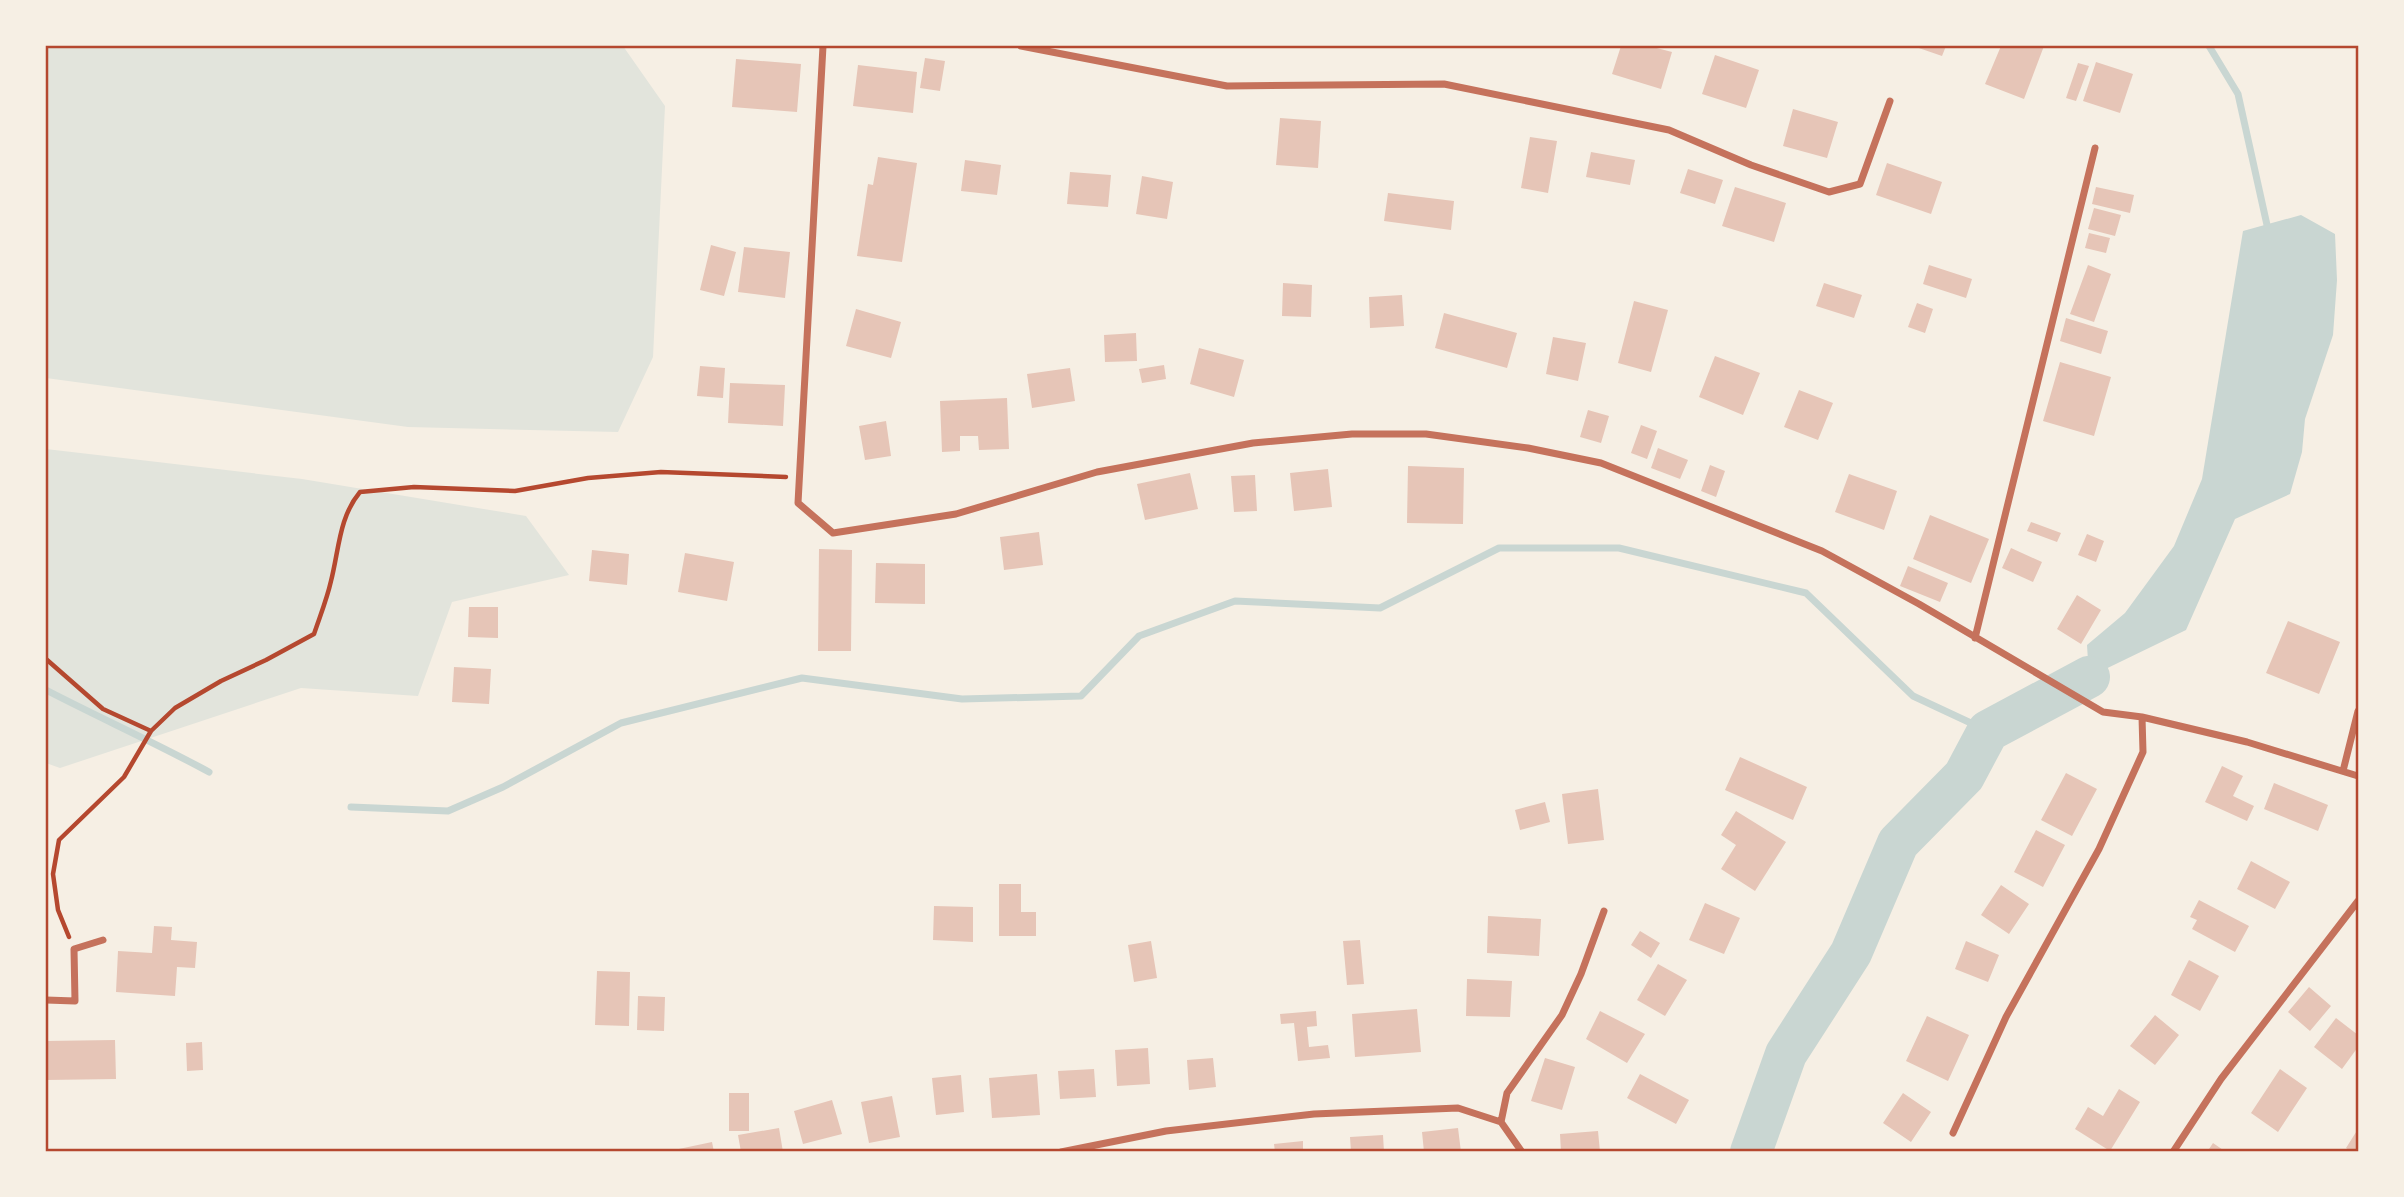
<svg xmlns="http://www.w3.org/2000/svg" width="2404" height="1197" font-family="Overpass,sans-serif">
	<rect width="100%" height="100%" fill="#f6efe4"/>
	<!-- green -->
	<path fill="#e2e4dc" d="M46,46H623L665,106L653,357L618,432L408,427L46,378Z
		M46,449L302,479L526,516L569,575L452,602L418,696L301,688L60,768L46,763Z"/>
	<!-- water -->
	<path fill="#c9d6d2" d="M2301,215L2335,234L2337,280L2333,335L2305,419L2302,452L2290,494L2235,519L2186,630L2089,677L2087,645L2125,613L2174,546L2202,479L2243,231Z"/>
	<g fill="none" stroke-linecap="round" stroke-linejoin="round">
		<!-- stream -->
		<path stroke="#c9d6d2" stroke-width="7" d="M2209,46L2238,94L2267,225
			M46,690C100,718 156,743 209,772
			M351,807L448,811L503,787L621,723L802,678L962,699L1081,696L1139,636L1235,601L1380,608L1499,548H1619L1806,593L1913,696L1988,731"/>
		<!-- river -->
		<path stroke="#c9d6d2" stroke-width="42" d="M1751,1152L1786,1054L1851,953L1898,843L1964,776L1988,731L2089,677"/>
	</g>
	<!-- building -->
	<path fill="#e6c5b7" d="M1621,46H1649L1672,52L1661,89L1612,74Z
		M1913,46H1946L1942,56Z
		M2001,46H2044L2024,99L1985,84Z
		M1715,55L1759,70L1746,108L1702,94Z
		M925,58L945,61L940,91L920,88Z
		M736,59L801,64L797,112L732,107Z
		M2096,62L2133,74L2120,113L2083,101Z
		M2078,63L2089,66L2076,101L2066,98Z
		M858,65L917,72L913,113L853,106Z
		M1793,109L1838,122L1827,158L1783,146Z
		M1280,118L1321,121L1318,168L1276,165Z
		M1530,137L1557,141L1548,193L1521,188Z
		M1591,152L1635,160L1630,185L1586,177Z
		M878,157L917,163L902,262L857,256L868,184L873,185Z
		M965,160L1001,165L997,195L961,191Z
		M1887,163L1942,182L1931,214L1876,195Z
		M1688,169L1723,180L1715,204L1680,193Z
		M1070,172L1111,175L1108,207L1067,204Z
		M1142,176L1173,182L1167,219L1136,214Z
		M1735,187L1786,203L1774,242L1722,226Z
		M2096,187L2134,195L2130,213L2092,204Z
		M1388,193L1454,201L1451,230L1384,221Z
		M2094,208L2121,215L2115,236L2088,229Z
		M2089,233L2110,238L2106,253L2085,248Z
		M711,245L736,252L724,296L700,290Z
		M744,247L790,252L785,298L738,292Z
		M1929,265L1972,279L1966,298L1923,284Z
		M2088,265L2111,274L2094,322L2070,314Z
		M1283,283L1312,285L1311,317L1282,316Z
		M1824,283L1862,295L1854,318L1816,306Z
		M1402,295L1404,326L1370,328L1369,297Z
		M1634,301L1668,310L1651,372L1618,363Z
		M1917,303L1933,309L1925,333L1908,327Z
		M856,309L901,322L891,358L846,346Z
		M1444,313L1517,333L1507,368L1435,348Z
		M2066,318L2108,331L2101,354L2060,341Z
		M1136,333L1137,361L1105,362L1104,335Z
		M1553,337L1586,343L1578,381L1546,374Z
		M1199,348L1244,360L1234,397L1190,384Z
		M1715,356L1760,373L1743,415L1699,397Z
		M2060,362L2111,377L2094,436L2043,421Z
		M1164,365L1166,379L1142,383L1139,369Z
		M700,366L725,368L723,398L697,396Z
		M1070,368L1075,401L1032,408L1027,374Z
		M730,383L785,385L783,426L728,423Z
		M1799,390L1833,403L1818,440L1784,427Z
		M1007,398L1009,449L979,450L978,436H960V451L942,452L940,401Z
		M1588,410L1609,416L1601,443L1580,437Z
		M886,421L891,456L865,460L859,426Z
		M1641,425L1657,431L1647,459L1631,453Z
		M1658,448L1688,460L1680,479L1651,468Z
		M1710,465L1725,471L1716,497L1701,491Z
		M1408,466L1464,468L1463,524L1407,523Z
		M1328,469L1332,507L1294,511L1290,473Z
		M1190,473L1198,509L1145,520L1137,484Z
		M1849,474L1897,491L1884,530L1835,512Z
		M1255,475L1257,511L1234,512L1231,476Z
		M1930,515L1989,539L1971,583L1913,559Z
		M2031,522L2061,533L2057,542L2027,531Z
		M1039,532L1043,565L1004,570L1000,537Z
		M2087,534L2104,541L2096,562L2078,555Z
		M2011,548L2042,562L2033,582L2002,568Z
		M819,549L852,550L851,651H818Z
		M592,550L629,554L627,585L589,581Z
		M685,553L734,562L727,601L678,592Z
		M876,563L925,564V604L875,603Z
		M1908,566L1948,583L1940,602L1900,586Z
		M2077,595L2101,610L2081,644L2057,629Z
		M469,607H498V638L468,637Z
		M2288,621L2340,642L2319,694L2266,673Z
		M454,667L491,669L489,704L452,702Z
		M1740,757L1807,787L1793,820L1725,790Z
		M2222,766L2243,776L2233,796L2254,806L2247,821L2205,802Z
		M2066,773L2097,789L2072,836L2041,820Z
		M2274,783L2328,805L2318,831L2264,809Z
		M1598,789L1604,840L1568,844L1562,794Z
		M1545,802L1550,822L1520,830L1515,810Z
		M1736,811L1786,842L1755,891L1721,869L1736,845L1721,835Z
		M2036,830L2065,845L2043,887L2014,872Z
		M2251,861L2290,882L2275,909L2237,889Z
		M999,884H1021V912H1036V936H999Z
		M2001,885L2029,904L2009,934L1981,915Z
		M2199,900L2249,926L2235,952L2192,929L2197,920L2190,917Z
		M1705,903L1740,918L1724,954L1689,940Z
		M934,906L973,907V942L933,940Z
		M1488,916L1541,919L1539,956L1487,953Z
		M154,926L172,927L171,940L197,942L195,968L177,967L175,996L116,992L118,951L152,953Z
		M1640,931L1660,943L1651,958L1631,945Z
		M1360,940L1364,984L1347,985L1343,941Z
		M1151,941L1157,978L1134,982L1128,945Z
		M1966,941L1999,955L1988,982L1955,969Z
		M2189,960L2219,976L2200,1011L2171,995Z
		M1658,964L1687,980L1665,1016L1637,1000Z
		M597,971L630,972L629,1026L595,1025Z
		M1467,979L1512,981L1510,1017L1466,1016Z
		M2309,987L2331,1006L2310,1031L2288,1012Z
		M638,996L665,997L664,1031L637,1030Z
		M1417,1009L1421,1052L1355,1057L1352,1014Z
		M1316,1011L1317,1026L1307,1027L1309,1047L1328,1045L1330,1058L1298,1061L1294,1023L1281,1024L1280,1014Z
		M1600,1011L1645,1034L1627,1063L1586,1039Z
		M2155,1015L2179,1035L2155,1065L2130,1046Z
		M1927,1016L1969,1035L1948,1081L1906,1061Z
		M2336,1018L2358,1035V1047L2342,1069L2314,1047Z
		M115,1040L116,1079L46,1080V1041Z
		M202,1042L203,1070L187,1071L186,1043Z
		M1148,1048L1150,1084L1117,1086L1115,1050Z
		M1213,1058L1216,1087L1189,1090L1187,1060Z
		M1545,1058L1575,1067L1562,1110L1531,1101Z
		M1094,1069L1096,1097L1060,1099L1058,1071Z
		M2280,1069L2307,1088L2278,1132L2251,1113Z
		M1037,1074L1040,1115L992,1118L989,1078Z
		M1640,1074L1689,1100L1676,1124L1627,1098Z
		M961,1075L964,1112L936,1115L932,1078Z
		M2119,1089L2140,1102L2110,1151L2075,1129L2088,1107L2103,1116Z
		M729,1093H749V1131H729Z
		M1903,1093L1931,1112L1911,1142L1883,1123Z
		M892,1096L900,1137L869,1143L861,1102Z
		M832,1100L842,1134L803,1144L794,1111Z
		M779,1128L783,1152H741L738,1135Z
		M1458,1128L1461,1152H1424L1422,1132Z
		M2358,1129V1152H2351L2346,1148Z
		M1598,1131L1600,1152H1561L1560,1134Z
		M1383,1135L1384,1152H1351L1350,1137Z
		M1303,1141V1152H1275L1274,1144Z
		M712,1142L714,1152H674V1150Z
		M2213,1143L2226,1152H2207Z"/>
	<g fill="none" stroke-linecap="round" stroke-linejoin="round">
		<!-- path -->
		<path stroke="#b5482f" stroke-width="4.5" d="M46,659L103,709L151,731L124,777L59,840L53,874L58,910L69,937
			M151,731L175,708L221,681L266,660L314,634C320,616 327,599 331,581C339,550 339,517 360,492L414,487L515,491L588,478L661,472L786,477"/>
		<!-- minor -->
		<path stroke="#c5725c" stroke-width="7" d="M823,46L798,503L833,533L956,514L1097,472L1253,443L1352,434H1426L1528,448L1601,463L1822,551L1919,604L2103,712L2142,717L2247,742L2358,776
			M1021,46L1227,86L1444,84L1669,130L1751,165L1829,192L1860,184L1890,101
			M1975,638L2095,148
			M2343,771L2358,711
			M46,1000L75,1001L74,949L103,940
			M1953,1133L2006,1017L2099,849L2143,752L2142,717
			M1061,1152L1166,1131L1314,1114L1458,1108L1501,1122
			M1522,1152L1501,1122L1507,1093L1562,1015L1581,974L1604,911
			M2173,1152L2221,1079L2358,901"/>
	</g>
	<!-- border -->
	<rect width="2404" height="1197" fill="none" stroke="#f6efe4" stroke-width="94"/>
	<rect x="47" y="47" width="2310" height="1103" fill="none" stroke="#b5482f" stroke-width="2.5"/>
</svg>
